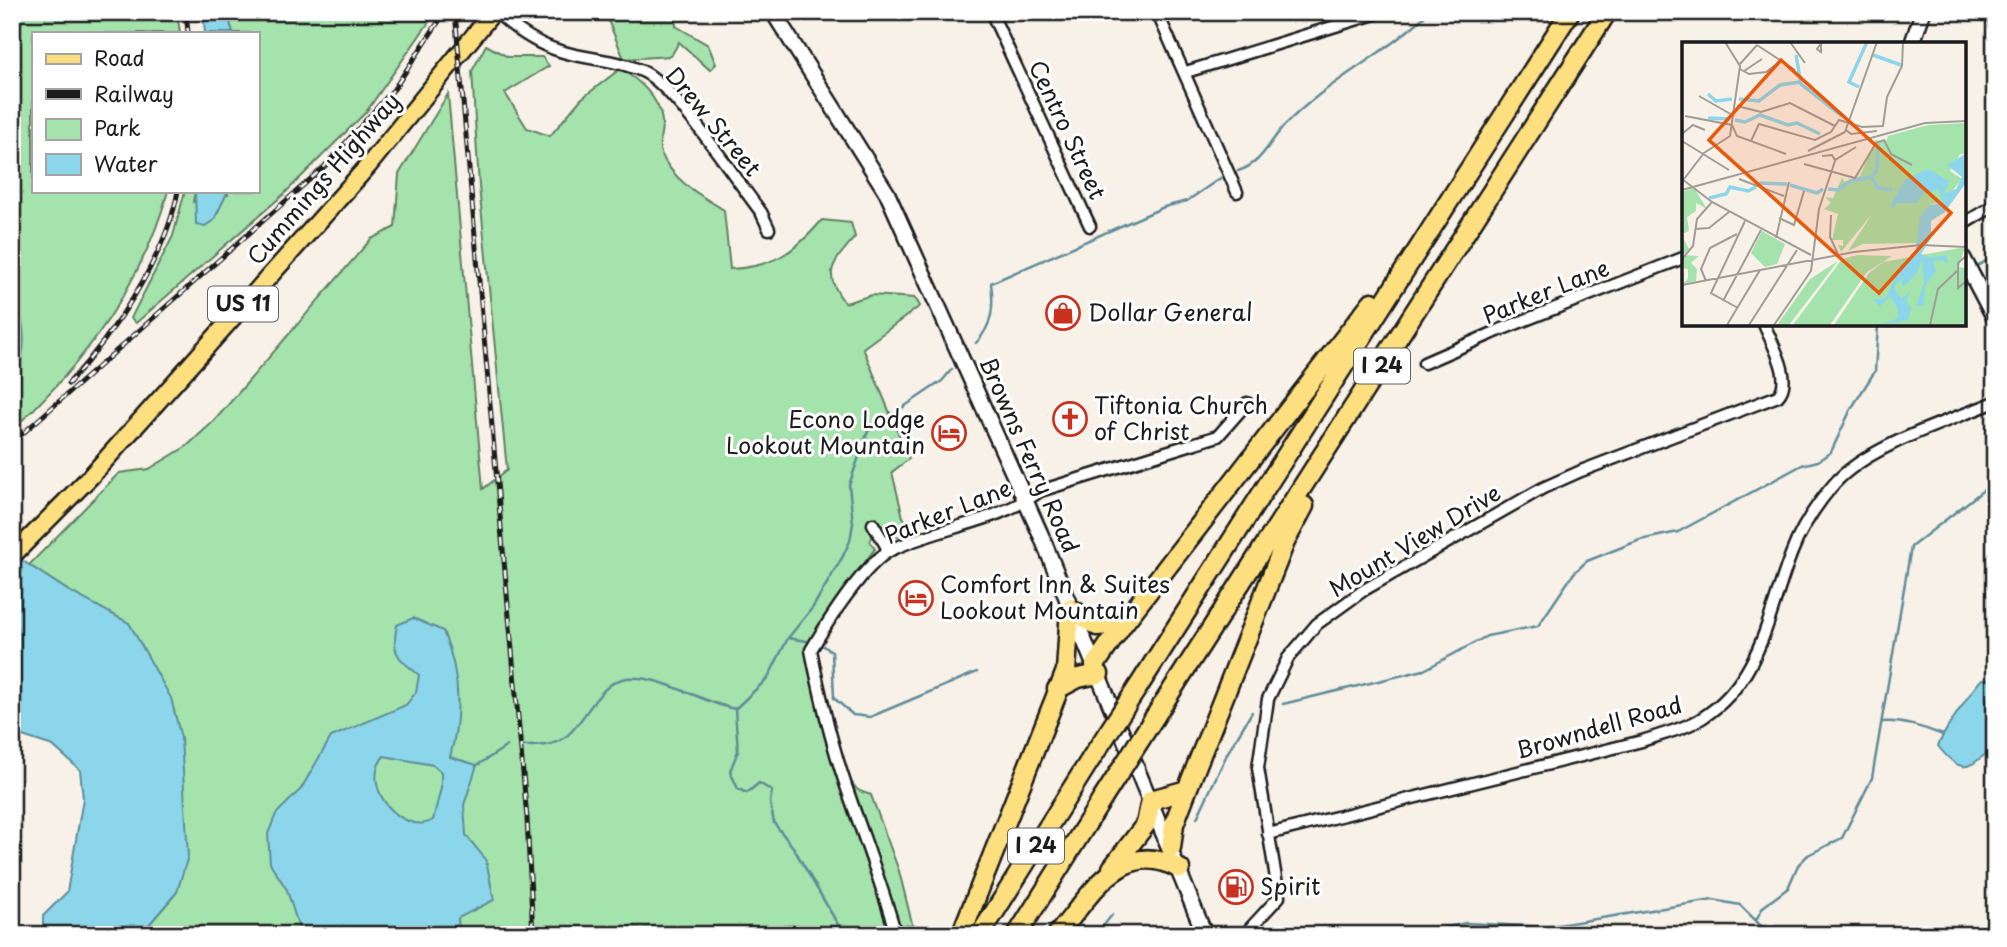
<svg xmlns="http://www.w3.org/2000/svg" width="2007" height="947" font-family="'Playpen Sans',sans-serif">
	<rect width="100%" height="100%" fill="#f8f1e8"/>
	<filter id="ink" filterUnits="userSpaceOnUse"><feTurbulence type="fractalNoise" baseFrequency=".0143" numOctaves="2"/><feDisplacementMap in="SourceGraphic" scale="14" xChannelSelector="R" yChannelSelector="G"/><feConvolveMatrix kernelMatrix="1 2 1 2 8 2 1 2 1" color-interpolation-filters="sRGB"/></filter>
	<g filter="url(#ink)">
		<!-- green -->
		<path fill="#a4e3ab" stroke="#608064" stroke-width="2" d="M12,12H177L180,33H33V191H168C142,285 84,364 12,430Z
			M227,12H436L366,112L284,194L136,323L131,318L173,236L185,191H195L193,202L228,195V191H257V33H233Z
			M599,12H675L676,26L708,45L716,64L710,70L679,42L671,56L624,59L608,20Z
			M486,45L508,57H542L549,66L505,93L527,128L550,136L581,99L620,69C638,79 660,98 662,121C663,131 657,144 661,153C673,181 700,195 724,210L730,269C773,267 795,252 822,220L851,223L855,237C833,263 821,273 845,303L872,295L915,298L920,306L863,348L909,459L892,472L903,517L914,532L911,539L898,537L879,523L870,541L875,549C864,561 860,573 852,585C838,606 816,623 808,647C801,671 839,770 856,788C859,792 866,793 871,795L899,871L915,935H140L177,892L67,590L29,565L119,473L149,469L187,446L215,420L371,239L395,227L399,174L448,94L483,489L507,470L479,186L472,71Z"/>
		<!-- water -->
		<path fill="#8bd6eb" stroke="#5f8c98" stroke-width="2" fill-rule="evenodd" d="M203,12H227L233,33H205Z
			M195,191H228L214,220L205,226L196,224Z
			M12,282C23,326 32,342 12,385Z
			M12,544L23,561L67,590L129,623L171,698L181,738L188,856L177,892L140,935H43V916L67,892L83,799L80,770L53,746L16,734L12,722Z
			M413,618L443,631C460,672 462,714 450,757L477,765L464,805L466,835L486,860L494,900L458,918L459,935H301L287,890L270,863L268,834L276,814L301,789L331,737L406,705L416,692L419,675C397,657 391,654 397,625ZM384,756L433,765L441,772V788L433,820C404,837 358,787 384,756Z
			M1982,679L1995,680V747C1969,766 1964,779 1938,746C1942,734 1973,688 1982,679Z"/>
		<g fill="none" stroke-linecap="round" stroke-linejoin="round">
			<!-- stream -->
			<path stroke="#5f8c98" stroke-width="2.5" d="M1238,171C1264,163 1269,140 1287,123C1329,80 1386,54 1429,12
				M1977,266L1995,256
				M976,343C993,325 994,306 991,283L1164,207L1187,201L1225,175
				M788,638L807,641
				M823,646L832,651L834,698L853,715L870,717L977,672
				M1283,704L1424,670L1487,636L1538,626L1574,573L1587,561L1640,540L1678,532L1802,465L1818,461L1831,452L1851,409L1875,371L1878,325L1881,324
				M1883,722C1900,720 1926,728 1943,735
				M524,746C537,746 550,746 561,740C585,726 596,682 627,678C659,674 703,703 735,709
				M476,766L507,746
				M1197,818L1228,752L1252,712
				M1756,920L1763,907L1788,888L1798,865L1808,855L1842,838L1872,778L1911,547L1995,481
				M844,935L793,847L774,823L770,802L772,791L759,783L747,793L738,789L730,771L738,751L735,709L768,678L788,638L813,607L842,558L850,541L853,523L849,485L868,431L942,381L952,369
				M1096,935L1112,915
				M1413,935L1466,923L1546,927L1713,900L1740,905L1770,935"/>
			<!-- street casing -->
			<g stroke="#1c1c1c" stroke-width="15">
				<path id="street" d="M496,12C515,29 536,44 560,51C588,60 617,59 644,72C675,87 737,181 761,212L769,229
					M991,12L1090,226
					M1157,12L1237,192
					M1186,72L1381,12
					M1963,224L1995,205
					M1424,363L1500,330L1683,258
					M873,524L889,551
					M1268,834L1642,741C1662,734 1685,729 1702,718C1762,680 1768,612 1792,552C1801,528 1817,504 1834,484C1867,446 1947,422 1995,402
					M896,935C882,884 863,836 846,786C831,742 820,695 811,650C827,623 864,564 891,550C939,527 997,523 1040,491L1218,436L1247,403
					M1244,935L1279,897L1258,768L1268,699L1288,658L1317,624L1364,590L1543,488L1581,471L1778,396C1794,378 1771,343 1764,324"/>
			</g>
			<!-- secondary casing -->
			<g stroke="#1c1c1c" stroke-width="19">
				<path id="secondary" d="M773,12L887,193L1040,533L1205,935
					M1912,44L1923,12
					M1963,258L1995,319"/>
			</g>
			<!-- primary casing -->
			<g stroke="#1c1c1c" stroke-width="21">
				<path id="primary" d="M12,556L91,476L368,166L493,12"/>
			</g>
			<!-- highway casing -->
			<g stroke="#1c1c1c" stroke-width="23">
				<path id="highway" d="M1070,608L1097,626L1123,624L1372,302
					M1095,665L1123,624
					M1138,687L1570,12
					M1057,689L1078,678L1099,674
					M1154,718L1607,12
					M1171,848L1174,824L1187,790L1285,542L1304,506
					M1112,868L1146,824L1151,800L1187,790
					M961,935L1066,671L1070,608
					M980,935L1092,757
					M1017,935L1103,798
					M1057,935C1091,895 1122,836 1180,869"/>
			</g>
			<!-- street -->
			<use href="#street" stroke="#fff" stroke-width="10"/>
			<!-- secondary -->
			<use href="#secondary" stroke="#fff" stroke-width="14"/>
			<!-- primary -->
			<use href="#primary" stroke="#fedf80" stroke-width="16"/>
			<!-- highway -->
			<use href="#highway" stroke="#fedf80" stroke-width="18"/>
			<!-- rail casing -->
			<g stroke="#1c1c1c" stroke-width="5">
				<path id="rail" d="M186,12L188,33
					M455,12L527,818L533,935
					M68,384C113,335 166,257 178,191
					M12,443L324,167L394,89L445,12"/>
			</g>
			<!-- rail -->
			<use href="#rail" stroke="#fff" stroke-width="2.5" stroke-dasharray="8" stroke-linecap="butt"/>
			<!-- highway-bridge casing -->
			<g stroke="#1c1c1c" stroke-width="23" stroke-linecap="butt">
				<path id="highway-bridge" d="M1092,757L1138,687
					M1103,798L1154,718"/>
			</g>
			<!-- highway-bridge -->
			<use href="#highway-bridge" stroke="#fedf80" stroke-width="18"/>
		</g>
	</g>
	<!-- icons -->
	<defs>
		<g id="shop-ring" transform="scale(1.75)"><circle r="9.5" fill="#fff" stroke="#c8321e" stroke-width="1.5"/><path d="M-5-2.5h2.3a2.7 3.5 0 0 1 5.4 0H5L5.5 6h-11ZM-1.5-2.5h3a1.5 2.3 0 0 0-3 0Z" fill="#c8321e"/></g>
		<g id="church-ring" transform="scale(1.75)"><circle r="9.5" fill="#fff" stroke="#c8321e" stroke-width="1.5"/><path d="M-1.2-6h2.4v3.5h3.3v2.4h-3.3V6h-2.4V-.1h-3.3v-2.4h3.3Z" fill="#c8321e"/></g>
		<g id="hotel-ring" transform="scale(1.75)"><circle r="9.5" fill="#fff" stroke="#c8321e" stroke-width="1.5"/><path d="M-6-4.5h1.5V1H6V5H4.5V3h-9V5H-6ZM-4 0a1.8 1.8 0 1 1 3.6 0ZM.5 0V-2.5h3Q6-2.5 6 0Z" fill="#c8321e"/></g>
		<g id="fuel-ring" transform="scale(1.75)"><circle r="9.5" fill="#fff" stroke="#c8321e" stroke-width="1.5"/><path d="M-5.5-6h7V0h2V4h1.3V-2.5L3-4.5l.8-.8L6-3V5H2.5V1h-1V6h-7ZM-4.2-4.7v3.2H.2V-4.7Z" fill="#c8321e"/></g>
	</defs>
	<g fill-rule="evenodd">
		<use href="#shop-ring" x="1063" y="313"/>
		<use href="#church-ring" x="1070" y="419"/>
		<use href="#hotel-ring" x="949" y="433"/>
		<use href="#hotel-ring" x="916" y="598"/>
		<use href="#fuel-ring" x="1236" y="887"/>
	</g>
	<g text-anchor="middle" stroke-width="6" stroke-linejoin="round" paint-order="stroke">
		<!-- shield labels -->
		<g fill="#fff" stroke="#606060" stroke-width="2">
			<rect x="208" y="286.5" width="70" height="35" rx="5"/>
			<rect x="1354" y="348.5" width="56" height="35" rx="5"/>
			<rect x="1008" y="828.5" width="56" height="35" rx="5"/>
		</g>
		<g font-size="21" font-weight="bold" fill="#1c1c1c">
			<text x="243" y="311">US 11</text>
			<text x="1382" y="373">I 24</text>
			<text x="1036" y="853">I 24</text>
		</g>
		<!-- street labels -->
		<g font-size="23" fill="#1c1c1c" stroke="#fff">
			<text transform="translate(713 122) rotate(50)" y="8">Drew Street</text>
			<text transform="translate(1067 130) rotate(65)" y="8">Centro Street</text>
			<text transform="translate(324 179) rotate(-49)" y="8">Cummings Highway</text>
			<text transform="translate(1546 292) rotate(-22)" y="8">Parker Lane</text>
			<text transform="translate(1029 455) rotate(66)" y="8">Browns Ferry Road</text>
			<text transform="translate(948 512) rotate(-22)" y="8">Parker Lane</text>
			<text transform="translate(1415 541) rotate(-31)" y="8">Mount View Drive</text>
			<text transform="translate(1599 728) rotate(-16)" y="8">Browndell Road</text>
		</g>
		<!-- poi labels -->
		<g font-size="23" fill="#1c1c1c" stroke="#fff" text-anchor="start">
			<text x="1088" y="321">Dollar General</text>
			<text x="1094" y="414">Tiftonia Church<tspan x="1094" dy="26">of Christ</tspan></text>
			<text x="925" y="428" text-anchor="end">Econo Lodge<tspan x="925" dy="26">Lookout Mountain</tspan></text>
			<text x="940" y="593">Comfort Inn &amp; Suites<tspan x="940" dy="26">Lookout Mountain</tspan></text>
			<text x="1260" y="895">Spirit</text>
		</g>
	</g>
	<!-- overview -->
	<g transform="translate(1682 42)">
		<rect width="284" height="284" fill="#f8f1e8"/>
		<path d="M283,81V112H278L268,129L280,137L261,160L250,162L238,201L181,202L166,209L190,172L159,210L156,203L161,204V198H150L156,172L142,167L149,161L143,155L151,156L160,136L163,140L178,134L193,98L204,99L206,94L246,83ZM12,146L25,167L14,161V169L5,175L7,189L0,192V150ZM80,189L103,202L95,222L83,225L69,211ZM0,194L7,207L1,213L17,214L9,221L15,227L14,239L0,242L6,237V227L0,226ZM283,205L277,225L283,226V283H152L187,231L201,220ZM175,213L210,214L185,230L148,283H111L160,217ZM156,219L107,283H95L128,237Z" fill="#a4e3ab"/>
		<path d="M283,112V142L263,170L249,179V196L239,212L250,217L254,229L243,244L242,263L234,264L242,242L240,217L234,232L221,245L219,237L212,245L219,257L229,248L224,258L229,266L226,278L199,283L216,276V267L208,255L198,264L191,258L204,256L219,222L233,213L238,175L246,164L261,160L256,147L248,151L244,147L236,161H215L211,168L209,161L224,137L246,127L267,139L262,152L274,147L280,135L265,123Z" fill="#8bd6eb"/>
		<path fill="none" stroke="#8bd6eb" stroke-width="3.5" d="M114,13L119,42L160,74M191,13L219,23M177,45L167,40L185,0M26,52L34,59L50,57M57,57L77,59L98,43L118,40M26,76L48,77M53,78L63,80L78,73L106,83L115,81L138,92M190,136L196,146L210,148M77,141L105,142M108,143L135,151L141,147M146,147L156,148L168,139L189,135L195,128L196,102M27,156L44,152L48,145L66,149L74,145M248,218L263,215L264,221"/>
		<path fill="none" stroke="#a09c96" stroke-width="2" d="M108,0L123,21M139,2V10L135,7L140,0M75,3L113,28M58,22L75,3M58,27L67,32L84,30L100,18M62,29L80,17M17,54L52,74M55,64L79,70L108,61L153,84M3,74L50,83L55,94L104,112M164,88L169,92L195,89M163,90L195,0M0,92L11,83L23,88M0,99L47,128M69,99L77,82L133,98L149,90L157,78L180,85L201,84L205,55L220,24L221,0M126,109L163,90M140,114L150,113L153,118L174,105M122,122L173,136L194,101L202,98L209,112L230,123M0,137L30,160L129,213M2,137L22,111L48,94L58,24L43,0M57,137L102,154M0,148L243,81L284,79M149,173L148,195L156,212M97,176L112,183L122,149M13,187L27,186L47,170M94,196L107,140M284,214L276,221V246L284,239M0,217L11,204L15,177L30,160M24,239L19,227L28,206L55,192M0,243L172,210L239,203L284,205M41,259L79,188M56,266L29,251L63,179M45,283L78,228M67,283L115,208M92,283L129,229L137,167L154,116M248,283L256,247L276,228"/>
		<path fill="#e8590c" fill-opacity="0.15" stroke="#e8590c" stroke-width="3.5" d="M99,18L269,171L197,251L27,98Z"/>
		<rect width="284" height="284" fill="none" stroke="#1c1c1c" stroke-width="3.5"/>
	</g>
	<!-- margin -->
	<rect width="2007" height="947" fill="none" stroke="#fff" stroke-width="42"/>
	<rect x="21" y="21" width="1965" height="905" fill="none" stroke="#1c1c1c" stroke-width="2.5" filter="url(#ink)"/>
	<!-- legend -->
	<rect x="32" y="32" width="228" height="161" fill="#ffffff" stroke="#a4a4a4" stroke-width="2"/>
	<rect x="46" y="54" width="35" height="10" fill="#fedf80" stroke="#a4a4a4" stroke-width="2"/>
	<text x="94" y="66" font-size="21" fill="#1c1c1c">Road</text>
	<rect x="46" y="89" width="35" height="10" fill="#1c1c1c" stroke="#a4a4a4" stroke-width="2"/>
	<text x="94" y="102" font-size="21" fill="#1c1c1c">Railway</text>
	<rect x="46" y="119" width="35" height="21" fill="#a4e3ab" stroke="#a4a4a4" stroke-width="2"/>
	<text x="94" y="136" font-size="21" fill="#1c1c1c">Park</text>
	<rect x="46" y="154" width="35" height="21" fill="#8bd6eb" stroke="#a4a4a4" stroke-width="2"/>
	<text x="94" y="172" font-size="21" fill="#1c1c1c">Water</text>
</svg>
